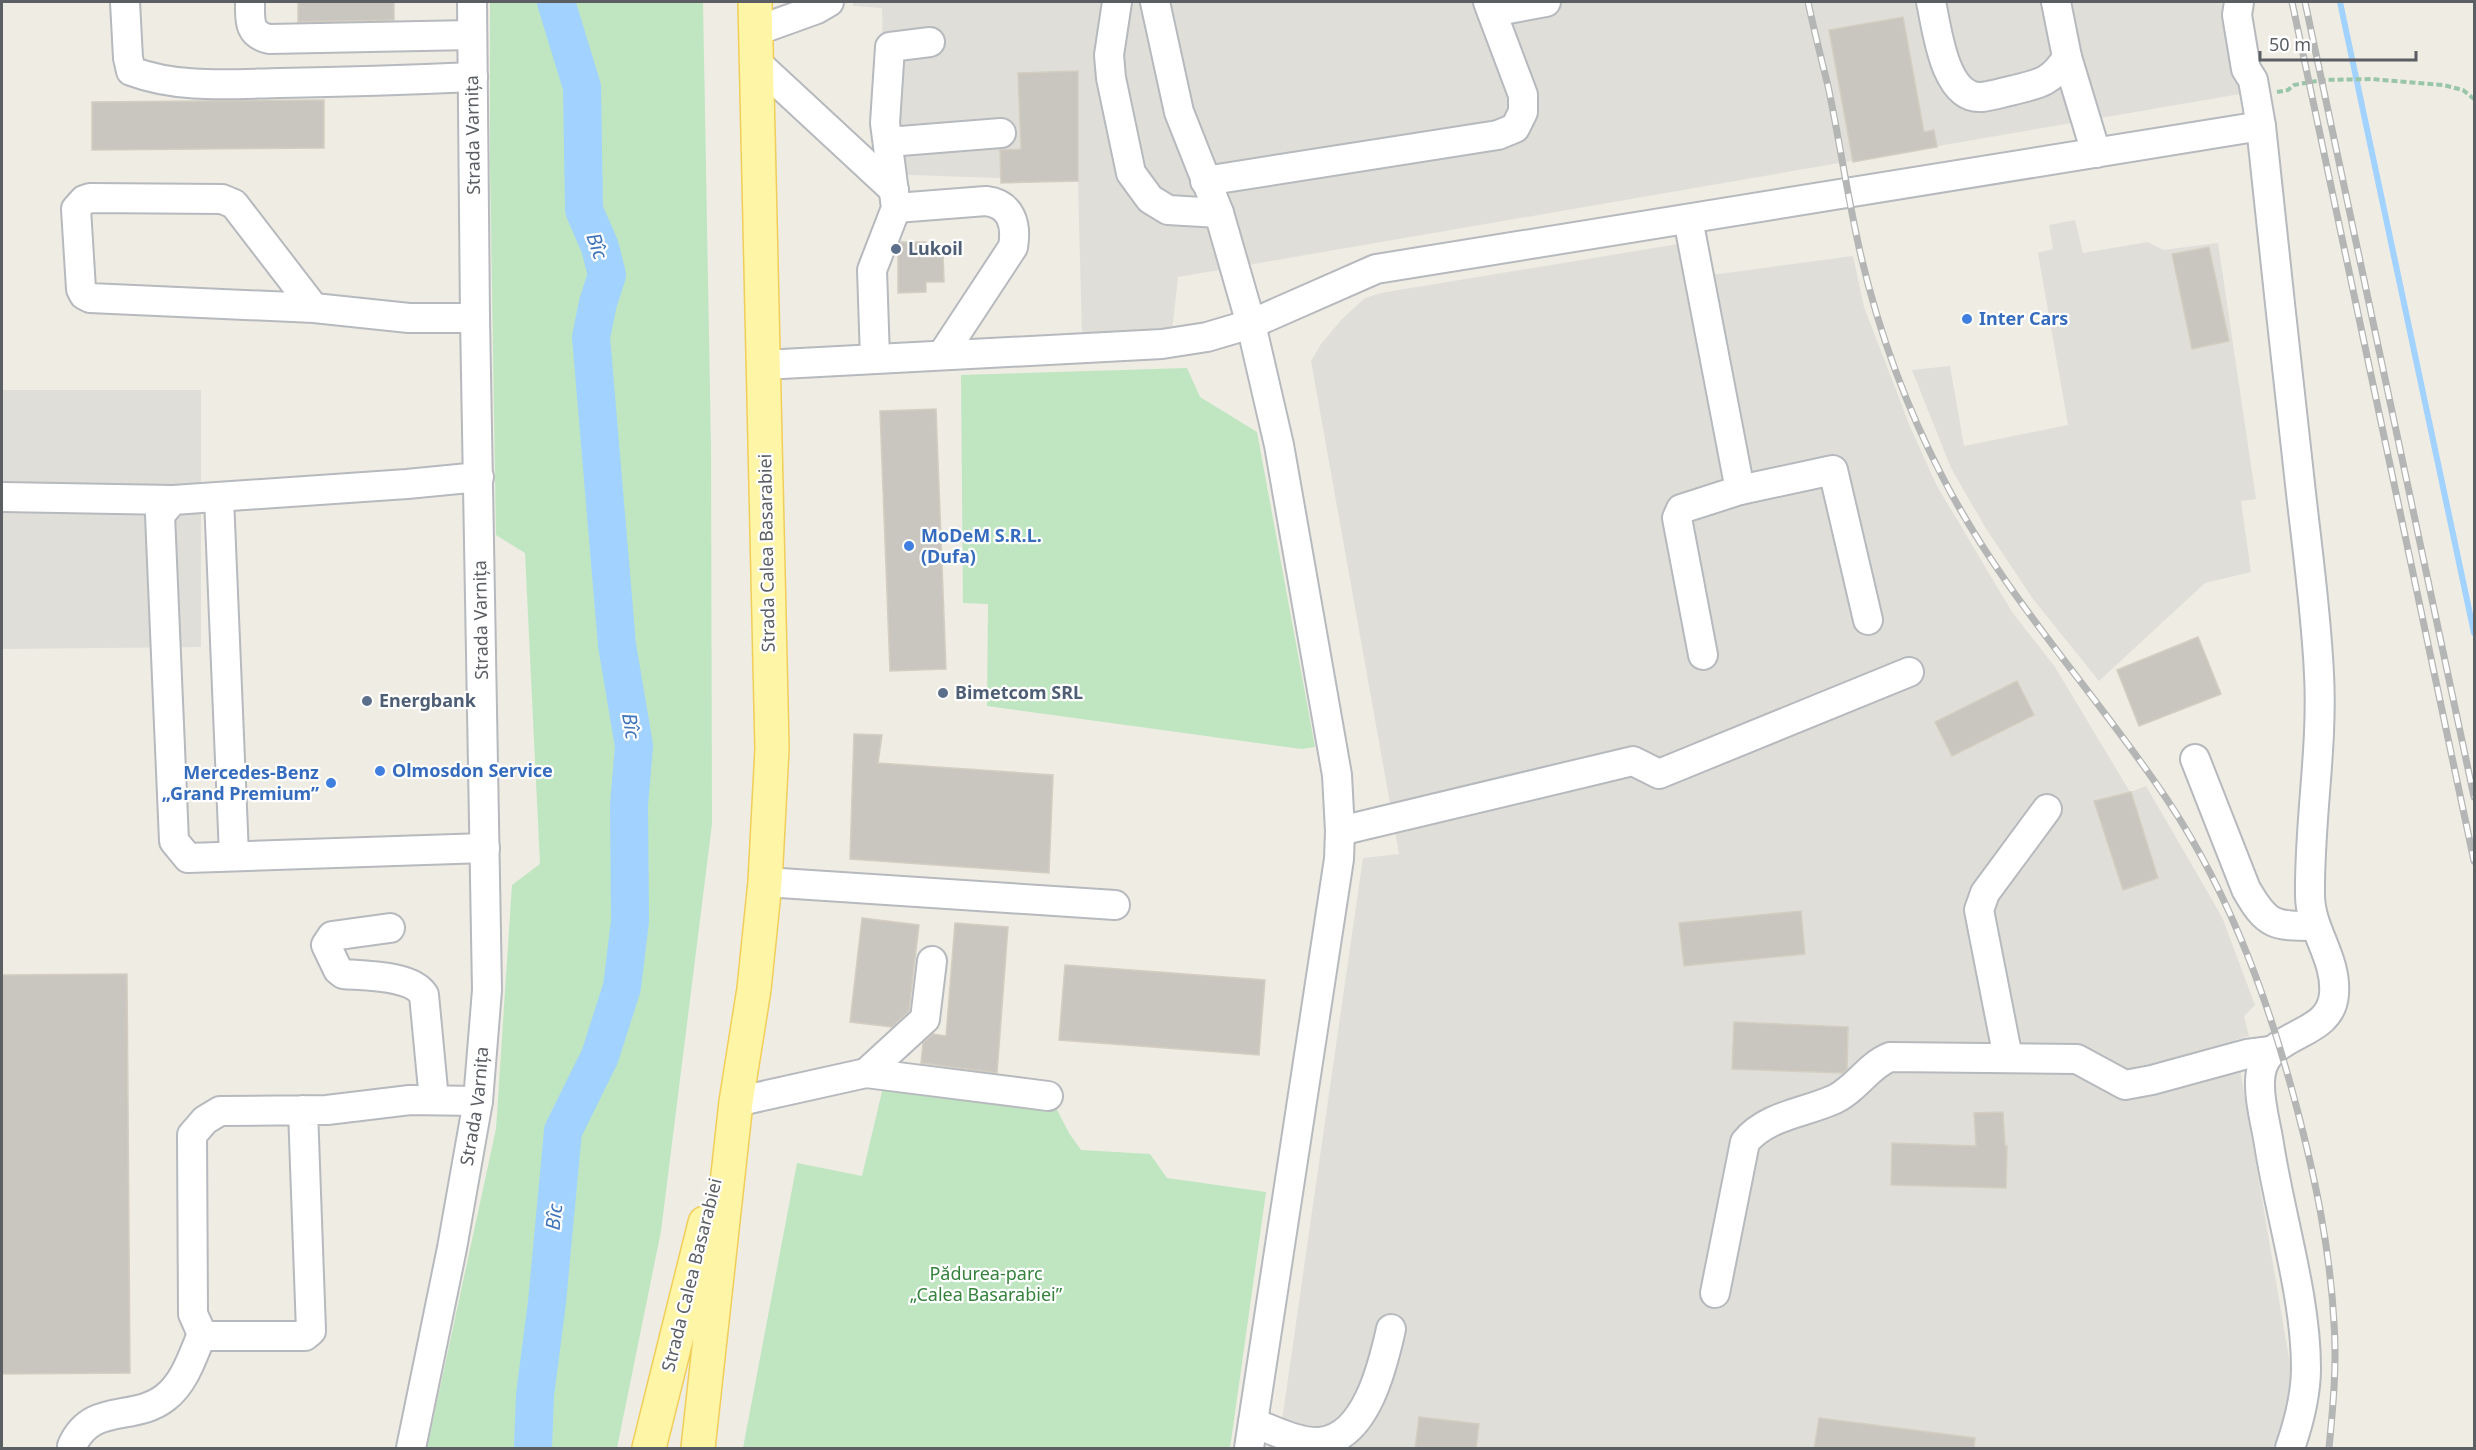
<svg xmlns="http://www.w3.org/2000/svg" width="2476" height="1450" font-family="'Noto Sans',sans-serif">
	<rect width="100%" height="100%" fill="#eeece3"/>
	<!-- industrial -->
	<path fill="#dfded8" d="M853,2H2221L2240,94L1178,277L1172,331L1082,336L1078,181L885,174L882,8L853,6Z
		M2075,220L2083,253L2148,242L2163,250L2218,243L2256,499L2241,501L2251,572L2205,583L2099,681L2033,599L1985,527L1951,468L1912,370L1950,366L1964,446L2068,425L2038,253L2053,249L2049,225Z
		M1684,243L1689,278L1853,256L1864,307L1911,429L1937,486L2012,612L2055,667L2130,792L2146,786L2222,917L2255,1005L2244,1016L2249,1036L2235,1040L2294,1388L2282,1433L2274,1448H1278L1363,858L1399,854L1311,361L1321,344L1342,319L1365,298L1381,293Z
		M2,390H201V647L2,649Z"/>
	<!-- green -->
	<path fill="#bfe6c1" d="M490,2H703L711,447L712,824L661,1231L617,1448H427L496,1129L512,885L540,864L525,553L496,535L490,165Z
		M1187,368L1200,397L1257,432L1315,747L1302,749L987,706L988,604L963,603L961,375Z
		M886,1075L1036,1095L1056,1108L1069,1133L1081,1150L1150,1154L1167,1178L1266,1192L1230,1448H743L797,1163L862,1176Z"/>
	<g fill="none" stroke-linecap="round" stroke-linejoin="round">
		<!-- stream -->
		<path stroke="#a2d2ff" stroke-width="6" d="M2340,2L2474,633"/>
		<!-- river -->
		<path stroke="#a2d2ff" stroke-width="38" d="M533,1448L535,1395L547,1302L563,1131L600,1056L622,987L630,921L629,805L634,746L617,645L591,337L598,303L607,275L600,247L584,210L582,87L556,2"/>
	</g>
	<!-- building -->
	<path fill="#c9c6c0" stroke="#d3cec1" stroke-width="1.5" d="M298,2H394V20L298,22Z
		M1903,17L1924,132L1934,130L1937,147L1853,162L1829,30Z
		M1078,71V181L1001,183L1000,150L1021,149L1018,73Z
		M324,100V148L92,150V102Z
		M901,242H926V253H943L944,282H926V292L898,293V250Z
		M2209,247L2229,341L2192,349L2172,254Z
		M936,409L946,669L890,671L880,411Z
		M2198,637L2221,694L2139,726L2117,670Z
		M2017,681L2034,715L1952,756L1935,722Z
		M854,734L882,735L878,763L1053,775L1049,873L850,859Z
		M2131,792L2158,878L2123,890L2094,801Z
		M1801,911L1805,954L1684,966L1679,923Z
		M862,918L919,925L909,1011L892,1027L850,1022Z
		M955,923L1008,927L997,1073L921,1063L923,1043L933,1034L946,1036Z
		M1065,965L1265,980L1259,1055L1059,1040Z
		M127,974L130,1373L2,1374V975Z
		M1734,1022L1848,1027L1847,1069L1843,1073L1732,1069Z
		M2003,1112L2005,1146H2007L2006,1188L1891,1185L1892,1143L1976,1146L1974,1113Z
		M1419,1417L1479,1424L1476,1449H1415Z
		M1819,1418L1975,1438L1974,1449H1814Z"/>
	<g fill="none" stroke-linecap="round" stroke-linejoin="round">
		<!-- minor casing -->
		<g stroke="#b6b9bd" stroke-width="32">
			<g id="minor">
				<path d="M125,2L128,58L131,71C179,89 231,84 280,83C345,82 408,80 473,77"/>
				<path d="M250,2C250,20 248,34 269,39L472,35"/>
				<path d="M1117,2L1109,55L1111,78L1131,173L1150,199L1168,210L1219,213"/>
				<path d="M1155,2L1179,112L1219,213L1251,324L1279,445L1337,775L1340,831L1339,859L1249,1448"/>
				<path d="M1931,2C1937,28 1944,100 1982,97C1992,96 2004,92 2014,90C2040,84 2053,81 2067,57"/>
				<path d="M2056,2L2067,57L2096,153"/>
				<path d="M2239,2L2237,15L2246,69L2253,80L2261,126C2273,242 2286,359 2299,475C2306,541 2316,608 2319,674C2323,748 2309,821 2310,895C2310,930 2337,958 2334,994C2331,1041 2260,1029 2260,1082C2259,1102 2266,1124 2269,1144C2280,1216 2306,1296 2306,1368C2306,1396 2299,1422 2290,1448"/>
				<path d="M1492,12L1546,2"/>
				<path d="M756,31L817,9L829,2"/>
				<path d="M756,62L894,190"/>
				<path d="M888,142L1001,133"/>
				<path d="M1205,181L1498,135L1515,128L1523,112V95L1488,2"/>
				<path d="M896,208L986,201C1011,204 1017,224 1013,247L942,355"/>
				<path d="M1688,219L1740,490"/>
				<path d="M314,308L234,204L222,199L90,198L84,200L76,209L81,289L84,295L90,298L314,308L409,318H475"/>
				<path d="M875,358L872,270L896,208L885,123L890,47L930,42"/>
				<path d="M763,365L1162,344L1207,337L1251,324L1376,269L2261,126"/>
				<path d="M479,477L407,484L173,500L160,515L174,841L188,858L485,848"/>
				<path d="M2,497L173,500"/>
				<path d="M219,498L234,855"/>
				<path d="M1703,655L1677,518L1681,509L1740,490L1833,470L1868,620"/>
				<path d="M2195,759L2246,889C2267,926 2274,926 2315,926"/>
				<path d="M1340,831L1633,761L1659,774L1909,672"/>
				<path d="M765,882L1115,905"/>
				<path d="M390,928L332,936L326,945L338,970L343,974C365,976 412,975 424,995L434,1100"/>
				<path d="M2008,1058L1979,910L1985,893L2047,809"/>
				<path d="M866,1073L925,1019L932,961"/>
				<path d="M736,1102L866,1073L1048,1096"/>
				<path d="M303,1110L311,1331L305,1336H208L202,1334L193,1314L192,1135L205,1120L220,1111L327,1110L410,1100L478,1101"/>
				<path d="M1715,1293L1745,1142C1767,1115 1805,1113 1835,1099C1856,1089 1869,1065 1890,1057L2077,1059L2125,1085L2152,1080L2247,1054L2271,1051"/>
				<path d="M1253,1423C1274,1430 1297,1443 1319,1442C1366,1439 1383,1365 1391,1329"/>
				<path d="M72,1446C92,1401 134,1423 166,1397C185,1382 193,1355 202,1334"/>
				<path id="s1" d="M411,1448L452,1248L478,1101L487,990L475,318L472,2"/>
			</g>
		</g>
		<!-- major casing -->
		<g stroke="#f1ce59" stroke-width="36">
			<path id="major" d="M649,1448L705,1223
				M698,1448L736,1102L754,989L765,882L772,749L755,2"/>
		</g>
		<!-- path -->
		<path stroke="#99c6a8" stroke-width="4" stroke-dasharray="6 3" stroke-linecap="butt" d="M2277,92L2288,90L2294,85L2322,80L2372,79L2443,85L2463,90L2474,99"/>
		<!-- minor -->
		<use href="#minor" stroke="#fff" stroke-width="28"/>
		<!-- major -->
		<use href="#major" stroke="#fff5a7" stroke-width="33"/>
		<!-- rail casing -->
		<g stroke="#b4b5b5" stroke-width="7">
			<path id="rail" d="M1808,2C1814,30 1821,58 1828,86C1840,143 1848,200 1861,256C1879,332 1907,409 1943,478C2000,589 2084,680 2155,782C2224,879 2266,991 2296,1105C2315,1177 2330,1248 2334,1323C2337,1365 2333,1407 2329,1448
				M2292,2L2474,861
				M2305,2L2474,797"/>
		</g>
		<!-- rail -->
		<use href="#rail" stroke="#fff" stroke-width="4.5" stroke-dasharray="14" stroke-linecap="butt"/>
	</g>
	<!-- markers -->
	<g fill="#5c6f8a" stroke="#fff" stroke-width="2">
		<circle cx="896" cy="249" r="6"/>
		<circle cx="943" cy="693" r="6"/>
		<circle cx="367" cy="701" r="6"/>
	</g>
	<g fill="#3f7fe0" stroke="#fff" stroke-width="2">
		<circle cx="1967" cy="319" r="6"/>
		<circle cx="909" cy="546" r="6"/>
		<circle cx="380" cy="771" r="6"/>
		<circle cx="331" cy="783" r="6"/>
	</g>
	<g text-anchor="middle" stroke-width="4.5" stroke-linejoin="round" paint-order="stroke">
		<!-- street labels -->
		<g font-size="18" fill="#5b5f64" stroke="#fff">
			<text transform="translate(473 135) rotate(-91)" y="6">Strada Varnița</text>
			<text transform="translate(767 553) rotate(-91)" y="6">Strada Calea Basarabiei</text>
			<text transform="translate(481 620) rotate(-91)" y="6">Strada Varnița</text>
			<text dy="6" stroke="none"><textPath href="#s1" startOffset="348">Strada Varnița</textPath></text>
			<text transform="translate(692 1275) rotate(-76)" y="6">Strada Calea Basarabiei</text>
		</g>
		<!-- service labels -->
		<g font-size="18" font-weight="bold" fill="#4e5e75" stroke="#fff" text-anchor="start">
			<text x="908" y="255">Lukoil</text>
			<text x="955" y="699">Bimetcom SRL</text>
			<text x="379" y="707">Energbank</text>
		</g>
		<!-- shop labels -->
		<g font-size="18" font-weight="bold" fill="#366cbe" stroke="#fff" text-anchor="start">
			<text x="1979" y="325">Inter Cars</text>
			<text x="921" y="542">MoDeM S.R.L.<tspan x="921" dy="21">(Dufa)</tspan></text>
			<text x="392" y="777">Olmosdon Service</text>
			<text x="319" y="779" text-anchor="end">Mercedes-Benz<tspan x="319" dy="21">„Grand Premium”</tspan></text>
		</g>
		<!-- park labels -->
		<g font-size="18" fill="#34823c" stroke="#fff">
			<text x="986" y="1280">Pădurea-parc<tspan x="986" dy="21">„Calea Basarabiei”</tspan></text>
		</g>
		<!-- water labels -->
		<g font-size="20" font-style="italic" fill="#4176ba" stroke="#fff">
			<text transform="translate(597 246) rotate(70)" y="7">Bîc</text>
			<text transform="translate(631 726) rotate(81)" y="7">Bîc</text>
			<text transform="translate(554 1217) rotate(-84)" y="7">Bîc</text>
		</g>
	</g>
	<!-- border -->
	<rect width="2476" height="1450" fill="none" stroke="#5b5f64" stroke-width="6"/>
	<!-- scale -->
	<path d="M2260 51v9h156v-9" fill="none" stroke="#5b5f64" stroke-width="3"/>
	<text x="2269" y="51" font-size="18" fill="#5b5f64" stroke="#ffffff" stroke-width="4.5" paint-order="stroke">50 m</text>
</svg>
